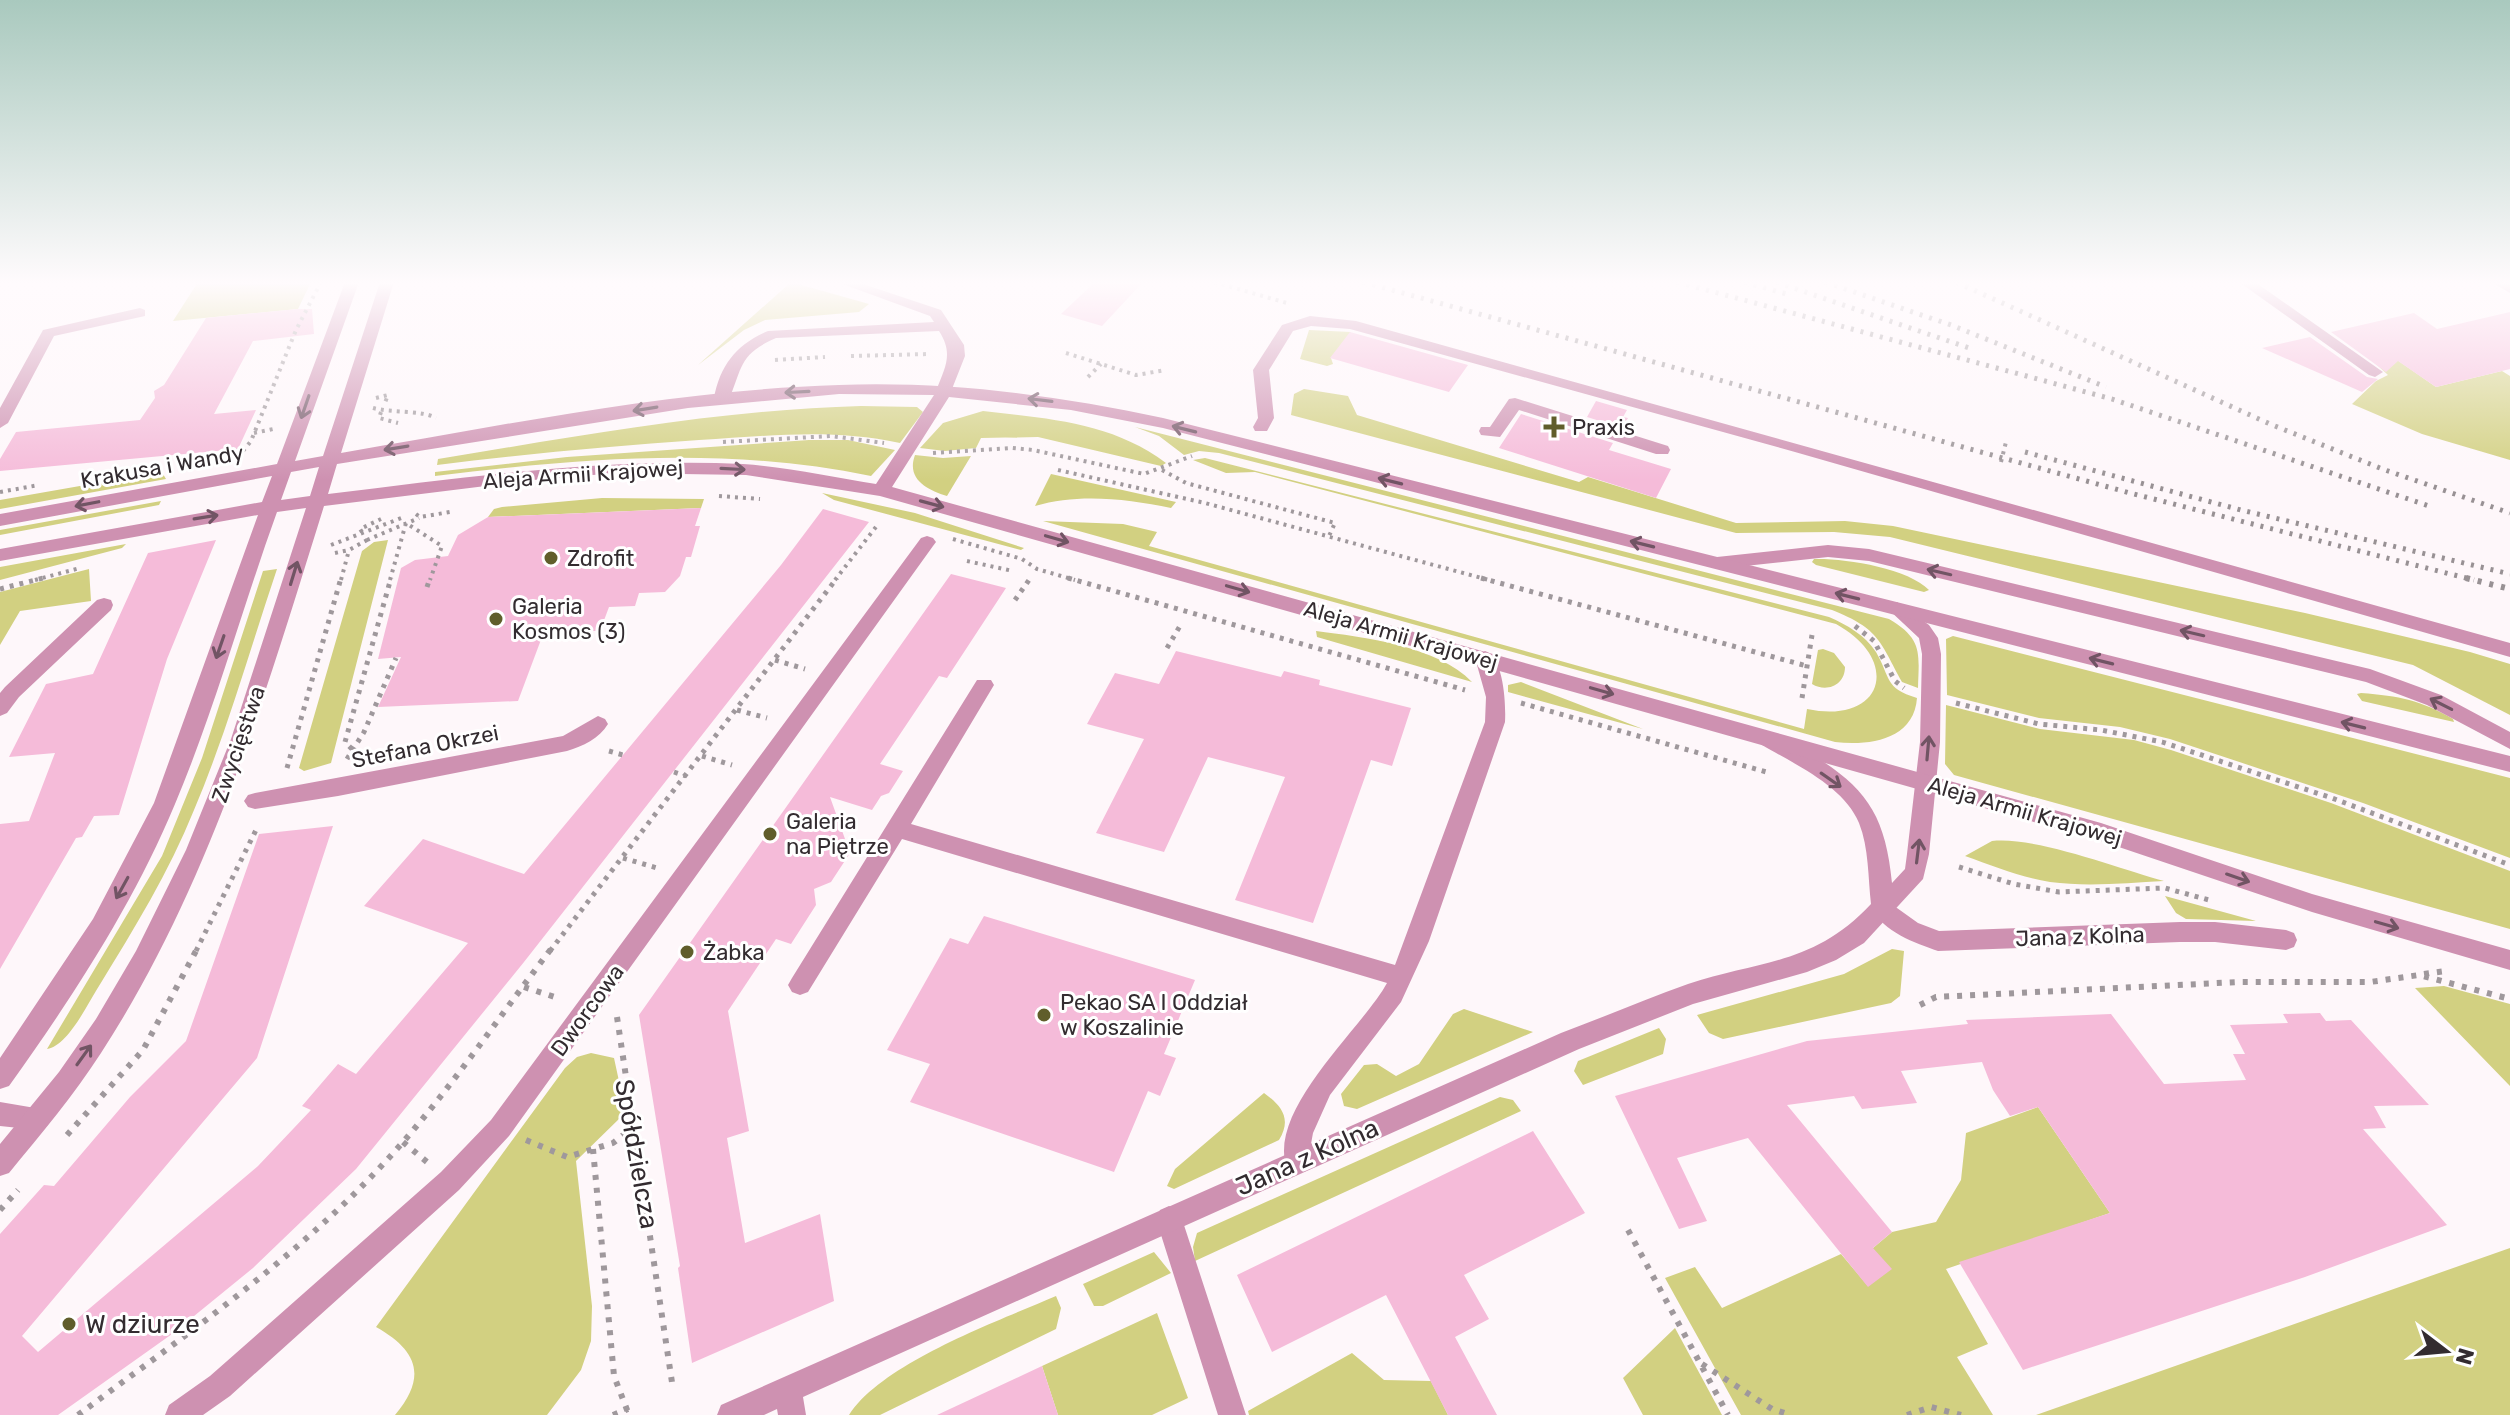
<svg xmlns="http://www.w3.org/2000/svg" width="2510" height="1415" font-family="Rubik,sans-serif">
	<rect width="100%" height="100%" fill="#fef7fa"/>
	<!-- green -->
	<path fill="#d2d081" d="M198,282H311L298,309L173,321Z
		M791,282L869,304L859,312L765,320L744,330L698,365Z
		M1309,330L1351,332L1331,358L1333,364L1327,366L1300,359Z
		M2377,346L2436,387L2502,371L2510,376V460L2422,434L2352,404L2376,381L2388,375L2376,364Z
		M1304,389L1348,396L1357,415L1579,482L1588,477L1736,523L1845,521L1893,526L2305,613L2470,652L2510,664V715L2413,665L1890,537L1834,532L1736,533L1291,415L1294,394Z
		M861,406L917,407L923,412L900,443C830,428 770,436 699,440C611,446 524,454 437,465L438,459C579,436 718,410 861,406Z
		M983,411C1050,419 1111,422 1166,463L1161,466L1038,437L981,438L976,448L945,451L920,448L943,423Z
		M1135,427L1889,619C1923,639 1919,653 1918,688L1902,682C1880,642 1880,629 1832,610L1219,453L1199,451L1184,455L1159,436Z
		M809,440H848L895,450L871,476C725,446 582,458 435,476V472L567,457Z
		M915,455L943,458L971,456L947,496C927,490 906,479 915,455Z
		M1205,458L1829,617C1847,625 1865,635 1876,652C1891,678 1884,688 1917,698C1914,740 1869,746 1835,742L1043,521L1123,524L1157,532L1149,546L1804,729L1807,709C1884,725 1902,660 1836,624L1255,472L1226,473L1193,460Z
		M154,473L163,474L166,479L0,509V500Z
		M1051,474L1176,502L1171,508C1127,499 1079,493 1035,506Z
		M822,493L915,513L1024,548L1021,550L834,500Z
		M602,498L704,499L701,508L488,517L494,509L502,507Z
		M161,501L159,505L0,535V530Z
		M388,540L331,763L304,771L299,768L362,551L374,542Z
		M126,544L122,548L0,580V567Z
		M1814,559C1844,558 1908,568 1929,590L1924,592L1816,565L1812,562Z
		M89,569L91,601L20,611L0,645V592Z
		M277,569C250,649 227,732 194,810C169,872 134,929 99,986C88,1003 68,1046 47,1049L162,856L202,758L263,571Z
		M1316,631C1363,637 1438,646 1472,682L1317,637Z
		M1953,636L2510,778V858L2363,803L2170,739L2120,727L2039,718L1947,695L1946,639Z
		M1823,649L1834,653L1845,667C1845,685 1827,693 1812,684L1818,650Z
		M1521,682L1643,729L1508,692V685Z
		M2361,693C2400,696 2420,700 2453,719L2454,722L2362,701L2357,694Z
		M1946,705L2040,729L2134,740L2171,750L2331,803L2510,871V929L1954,775L1945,764Z
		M1992,841C2035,836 2120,869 2164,881C2127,883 2087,887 2050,882C2020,877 1993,866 1965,856Z
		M2165,896L2256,921L2186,919L2176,913Z
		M1892,949L1904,951L1900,996L1891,1003L1723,1039L1709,1033L1697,1015L1844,974Z
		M2444,986L2510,1004V1086L2415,988Z
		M1464,1009L1533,1032L1357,1109L1344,1106L1341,1094L1364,1065L1377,1064L1396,1076L1419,1064L1453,1014Z
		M1659,1028L1666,1039L1663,1054L1583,1085L1574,1071L1578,1061Z
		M591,1053L614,1058L625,1109L621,1117L576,1161L592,1306L591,1341L581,1370L547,1415H395C428,1376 417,1350 376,1327L565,1068L577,1057Z
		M1264,1093C1282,1106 1292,1119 1279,1140L1174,1189L1167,1186L1175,1169Z
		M1500,1097L1513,1100L1521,1111L1195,1261L1193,1247L1197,1233Z
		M2038,1107L2110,1213L1946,1269L1988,1344L1957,1357L1993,1415H1741L1665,1278L1695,1267L1722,1308L1841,1254L1868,1286L1873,1248L1892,1232L1936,1222L1961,1180L1966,1133Z
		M2510,1248V1415H2036Z
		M1154,1252L1171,1273L1103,1306H1094L1083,1284Z
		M1056,1296L1061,1308L1056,1329L880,1415H849C882,1363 998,1321 1056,1296Z
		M1157,1313L1188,1398L1152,1415H1058L1042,1366Z
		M1675,1328L1722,1415H1643L1623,1378Z
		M1352,1353L1384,1380L1431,1381L1448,1415H1249L1248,1411Z"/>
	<!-- building -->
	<path fill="#f5bbd9" d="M1095,282H1143L1102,326L1061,314Z
		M298,309H312L314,334L253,341L214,414L256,410L238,449L0,471V459L16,432L140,420L155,398L154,391L164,385L206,318Z
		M2510,312V369L2436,387L2398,361L2386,372L2331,332L2414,313L2437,329Z
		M1350,332L1468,365L1449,392L1330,358Z
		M2310,337L2367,377L2378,379L2362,392L2262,348Z
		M1596,401L1627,410L1623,417L1628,418L1622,428L1587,417Z
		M1521,414L1613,443L1609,450L1671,469L1656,498L1499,448Z
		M701,508L695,526H700L691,557H686L680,576L665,592L639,593L635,606L609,607L600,631H585L583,636L542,637L518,701L378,707L401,657L378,659L401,568L415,560L448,556L458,535L488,517Z
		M823,509L869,522L524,962L356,1169L253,1268L172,1334L58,1415H0V1234L44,1185L54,1186L130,1097L186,1041L259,834L333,826L257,1058L22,1336L38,1352L258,1166L311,1110L302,1106L338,1064L356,1074L468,943L364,906L423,839L524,874L781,565Z
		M216,540L167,659L119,815L94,816L82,837L76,838L0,969V824L29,821L55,753L9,757L46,684L93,674L148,553Z
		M951,574L1006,588L947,678L939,676L880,764L903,771L889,793L881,796L872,810L830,797L850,853L831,882L814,889L816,905L791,944L776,939L728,1011L749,1131L727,1138L745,1243L820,1214L834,1301L692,1363L678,1268L680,1266L639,1015Z
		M1176,651L1281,677L1284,671L1320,680L1319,685L1411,708L1392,766L1371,760L1313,923L1235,900L1285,777L1208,757L1164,852L1096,833L1144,739L1087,724L1115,673L1159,684Z
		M984,916L1195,980L1164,1054L1176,1058L1160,1096L1148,1091L1114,1172L910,1102L930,1064L887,1050L950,938L968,944Z
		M2320,1013L2326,1021L2351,1020L2429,1105L2374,1106L2386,1128L2363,1129L2447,1225L2305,1277L2023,1370L1959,1262L2110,1213L2038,1107L2010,1116L1993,1090L1982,1062L1901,1071L1917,1103L1862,1109L1854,1096L1787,1105L1892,1232L1873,1248L1892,1269L1868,1287L1748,1138L1677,1158L1707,1221L1679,1229L1615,1096L1807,1041L1968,1024L1966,1020L2111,1014L2164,1084L2246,1080L2233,1054H2245L2230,1025L2288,1023L2283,1014Z
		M1533,1131L1585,1213L1464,1275L1489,1319L1455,1337L1497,1415H1448L1386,1295L1272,1352L1237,1275Z
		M1042,1366L1058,1415H937Z"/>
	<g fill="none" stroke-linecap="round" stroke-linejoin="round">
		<!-- path-far2 -->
		<path stroke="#9f989c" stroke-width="4" stroke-dasharray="3 5" stroke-linecap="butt" d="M1214,282L1287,303
			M1066,353L1136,375L1166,370
			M851,356L928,354
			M775,360L825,357
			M1088,377L1101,364
			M376,398L388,395L384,405
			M373,408C392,413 422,410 436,418
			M381,412L379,418L398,423
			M254,433L273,429
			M723,442L831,436L884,443
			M243,451L251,441L296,330L321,282
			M933,453L1012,448L1033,450L1144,474L1192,456
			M2001,462L2006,442
			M1058,470L1205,503L1489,580
			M1162,470L1186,483L1335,523L1329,536
			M0,492L39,485
			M719,496L760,499
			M416,514L420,517L450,512
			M362,532L360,529L381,519
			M953,539L1022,559L1037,569L1075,580
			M367,540L419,518
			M331,545L404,517
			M335,553L349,550L367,540L366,537
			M967,561L1013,571
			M35,580L80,568
			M341,580L349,550
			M390,580L406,523L442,546L430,580
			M835,580L879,523"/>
		<!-- path-far1 -->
		<path stroke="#9f989c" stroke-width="5" stroke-dasharray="4 6" stroke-linecap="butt" d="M1068,578L1465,690
			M1481,578L1807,666
			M427,587L430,578
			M0,589L43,578
			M1015,600L1029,580
			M1855,626L1874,641L1895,681L1904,688
			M1167,648L1180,626
			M775,660L805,669
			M1802,698L1812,635
			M1521,703L1770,773
			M1956,703L2039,724L2101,730L2162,742L2332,798L2510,865
			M737,710L767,718
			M352,749L345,742L391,578
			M609,751L623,755
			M702,756L732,765
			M347,759L364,732L396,658
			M287,768L341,578
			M674,772L686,776
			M623,858L657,868
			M1959,867L2014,884L2059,892L2165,888L2209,900
			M196,951L258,826
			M550,951L837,578"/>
		<!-- path -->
		<path stroke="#9f989c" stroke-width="6" stroke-dasharray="5 8" stroke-linecap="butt" d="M2424,974L2446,971
			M524,987L561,999
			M1920,1005L1936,997L2239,982H2370L2419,975L2510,999
			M617,1017L673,1389
			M67,1135L143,1050L197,949
			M526,1140L567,1157L613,1143L633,1127
			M403,1142L427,1162
			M593,1149L614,1376L629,1415
			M0,1210L18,1190
			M1628,1230L1728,1415
			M1702,1364L1772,1409L1791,1415
			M78,1415C191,1331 310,1249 403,1142C456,1081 502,1013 551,949
			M613,1415L628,1409
			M1907,1415L1931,1407L1961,1415"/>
		<!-- service -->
		<path fill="#ce91b1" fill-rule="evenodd" d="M837,282H857L941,310L964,345L965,356L950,394H938L936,391C945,367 954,354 939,331L776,338C737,355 743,369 728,401H716L714,398C720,365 737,344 768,331L934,322L930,316Z
			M2239,282H2255L2383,372L2375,377L2369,375Z
			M2491,282L2510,283V293Z
			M140,308L145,310V316L54,336L8,423L0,428V408L43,330Z
			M1310,316L1356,321L2510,643V657L1795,452L1350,329L1311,326L1293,331L1269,370L1274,418L1267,431H1255L1253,427L1258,418L1253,370L1282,325Z
			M1515,398L1668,446L1670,450L1668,454H1656L1519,410L1500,437L1481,435L1479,431L1481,427H1490L1509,399Z
			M1828,545L1869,549L2370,669L2441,695L2510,732V749L2427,705L2366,682L1869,561L1828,557L1717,569L1708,563L1717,557Z
			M104,598L111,600L113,605L111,610L19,697L7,713L0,716V693L5,687L97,600Z
			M1485,651C1504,657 1506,705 1505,722L1429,941L1401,1002L1330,1095L1313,1133L1306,1171L1297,1174L1288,1171C1263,1113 1362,1029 1387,983L902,839L808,992L800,995L792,992L788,985L792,978L977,680H991L994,685L911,824L1395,965L1485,722L1486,697L1475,658Z
			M1883,898L1918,923L1939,931L2180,922H2215L2286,930L2294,933L2297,940L2294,947L2286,950L2215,942H2180L1938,951C1915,943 1883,932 1872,908L1875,901Z
			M1169,1206L1178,1210L1182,1219L1246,1415H1218L1156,1219L1160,1210Z"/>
		<!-- pedestrian -->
		<path fill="#ce91b1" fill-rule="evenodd" d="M927,536L933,538L936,542L933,546L509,1136L459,1190L230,1396L203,1415H165L169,1405L210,1376L441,1172L491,1120L921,538Z"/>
		<!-- minor -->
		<path fill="#ce91b1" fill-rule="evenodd" d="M1897,602L1929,625L1938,638L1941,654L1940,742L1929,854L1923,879L1864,943L1836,960L1807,972L1693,1004L1579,1049L803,1397L806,1415H778L777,1409L764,1415H717L721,1405L1561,1033C1604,1017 1646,999 1688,984C1761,960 1814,965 1871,904C1868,878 1869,848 1859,823C1844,786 1794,764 1762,745L1759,739L1762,733C1776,729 1789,741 1801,748C1863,784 1885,810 1892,883L1905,869L1907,854L1920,742L1922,654L1919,638L1888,609Z
			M598,716L605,719L608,724C599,739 583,746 567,751L338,796L255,809L248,807L244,801L248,795L255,793L563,736Z
			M0,1102L47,1110L51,1118L47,1126L38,1130L0,1126Z"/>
		<!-- tertiary -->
		<path fill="#ce91b1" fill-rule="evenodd" d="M345,282H359L295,461L323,456L380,282H394L341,453C505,425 672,390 839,385C948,381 1056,395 1163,418L2510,756V772L1163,428L1071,410L949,397L892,487L2101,823L2312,894L2510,950V970L2312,912L2101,841L880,496L746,475L618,473L542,479L324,506C265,695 210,885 101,1053C74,1095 41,1134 9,1173L0,1176V1144L59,1072L96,1019L136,951L186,850L231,739L306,508L277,512C242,609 215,709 175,804C133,905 72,998 9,1086L0,1089V1058L93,919L154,803L258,515L0,561V549L262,502L272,476L0,526V514L277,464ZM839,394L934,395L876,484C833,477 787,467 743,464C603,458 467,477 328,494L337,464L688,408ZM319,467L310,496L281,500L291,472Z"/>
		<!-- rail-far1 -->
		<path stroke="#989194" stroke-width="5" stroke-dasharray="3 7" stroke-linecap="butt" d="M1363,282L2130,493L2474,580
			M1677,282L2112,399L2429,506
			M1744,282L1787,294
			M1776,282L1969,348
			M1825,282L1951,325L2106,387
			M1956,282L2270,424L2385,470L2510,513
			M2025,452L2241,510L2510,574"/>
		<!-- rail -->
		<path stroke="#989194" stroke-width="6" stroke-dasharray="4 8" stroke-linecap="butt" d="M2466,578L2510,589"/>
	</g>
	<!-- one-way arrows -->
	<defs><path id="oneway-shaft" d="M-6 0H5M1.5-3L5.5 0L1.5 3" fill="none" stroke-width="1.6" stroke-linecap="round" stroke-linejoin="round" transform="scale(2)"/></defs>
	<g stroke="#715464">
		<use href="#oneway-shaft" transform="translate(797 392) rotate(177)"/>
		<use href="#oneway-shaft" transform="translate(1040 400) rotate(-173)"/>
		<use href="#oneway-shaft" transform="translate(305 407) rotate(109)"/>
		<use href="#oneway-shaft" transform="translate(645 409) rotate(171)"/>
		<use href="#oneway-shaft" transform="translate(1184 429) rotate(-166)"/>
		<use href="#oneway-shaft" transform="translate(396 448) rotate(171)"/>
		<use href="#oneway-shaft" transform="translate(733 469) rotate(3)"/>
		<use href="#oneway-shaft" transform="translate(1390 481) rotate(-166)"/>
		<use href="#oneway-shaft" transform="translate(87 504) rotate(169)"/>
		<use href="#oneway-shaft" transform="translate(932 504) rotate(15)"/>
		<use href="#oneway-shaft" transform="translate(206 517) rotate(-9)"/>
		<use href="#oneway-shaft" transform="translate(1057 539) rotate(16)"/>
		<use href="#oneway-shaft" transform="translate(1642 544) rotate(-166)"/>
		<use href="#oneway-shaft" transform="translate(1939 572) rotate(-167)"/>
		<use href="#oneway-shaft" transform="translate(294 573) rotate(-73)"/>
		<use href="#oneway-shaft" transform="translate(1238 589) rotate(16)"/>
		<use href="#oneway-shaft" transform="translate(1847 596) rotate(-166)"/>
		<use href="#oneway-shaft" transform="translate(2192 633) rotate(-167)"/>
		<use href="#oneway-shaft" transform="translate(220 647) rotate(109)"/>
		<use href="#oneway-shaft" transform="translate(2101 661) rotate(-166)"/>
		<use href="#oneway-shaft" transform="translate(1602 691) rotate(16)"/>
		<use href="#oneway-shaft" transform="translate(2441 704) rotate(-153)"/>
		<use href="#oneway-shaft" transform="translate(2353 725) rotate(-166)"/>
		<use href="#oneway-shaft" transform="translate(1928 748) rotate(-85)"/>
		<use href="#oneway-shaft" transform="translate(1831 780) rotate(35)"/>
		<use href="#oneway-shaft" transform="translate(1918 851) rotate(-83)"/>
		<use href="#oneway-shaft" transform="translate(2238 878) rotate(19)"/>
		<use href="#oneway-shaft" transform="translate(122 888) rotate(119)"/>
		<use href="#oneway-shaft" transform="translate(2387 925) rotate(16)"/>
		<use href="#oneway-shaft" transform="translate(84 1055) rotate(-54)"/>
	</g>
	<!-- sky -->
	<linearGradient id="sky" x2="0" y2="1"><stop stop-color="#a9c9be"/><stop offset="0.59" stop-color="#fffbfd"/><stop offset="1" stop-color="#fffbfd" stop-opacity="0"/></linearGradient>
	<rect width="2510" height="480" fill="url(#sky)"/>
	<!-- markers -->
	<g fill="#605e2b" stroke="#fff" stroke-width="3">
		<path d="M1550 415h8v8h8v8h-8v8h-8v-8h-8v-8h8z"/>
		<circle cx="551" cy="558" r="8"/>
		<circle cx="496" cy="619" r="8"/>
		<circle cx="770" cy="834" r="8"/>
		<circle cx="687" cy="952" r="8"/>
		<circle cx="1044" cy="1015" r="8"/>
		<circle cx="69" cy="1324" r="8"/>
	</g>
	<g text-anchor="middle" stroke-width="6" stroke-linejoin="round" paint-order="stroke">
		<!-- poi labels -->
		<g font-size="22" fill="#332c30" stroke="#fff" text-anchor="start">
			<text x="1572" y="435">Praxis</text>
			<text x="567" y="566">Zdrofit</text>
			<text x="512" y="614">Galeria<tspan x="512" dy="25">Kosmos (3)</tspan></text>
			<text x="786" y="829">Galeria<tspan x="786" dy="25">na Piętrze</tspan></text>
			<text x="703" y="960">Żabka</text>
			<text x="1060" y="1010">Pekao SA I Oddział<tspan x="1060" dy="25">w Koszalinie</tspan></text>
		</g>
		<!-- street labels -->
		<g font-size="22" fill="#332c30" stroke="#fff">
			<text transform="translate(162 466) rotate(-10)" y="8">Krakusa i Wandy</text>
			<text transform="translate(583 474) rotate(-4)" y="8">Aleja Armii Krajowej</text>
			<text transform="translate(1401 635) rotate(16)" y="8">Aleja Armii Krajowej</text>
			<text transform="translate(238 744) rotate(-71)" y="8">Zwycięstwa</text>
			<text transform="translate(425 746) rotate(-11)" y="8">Stefana Okrzei</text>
			<text transform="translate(2025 811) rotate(16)" y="8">Aleja Armii Krajowej</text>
			<text transform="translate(2080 936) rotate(-2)" y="8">Jana z Kolna</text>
			<text transform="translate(587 1010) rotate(-54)" y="8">Dworcowa</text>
		</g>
		<!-- near-street labels -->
		<g font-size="26" fill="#332c30" stroke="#fff">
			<text transform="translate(637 1154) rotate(80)" y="9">Spółdzielcza</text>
			<text transform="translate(1307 1157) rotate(-24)" y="9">Jana z Kolna</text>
		</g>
		<!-- near-poi labels -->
		<g font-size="26" fill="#332c30" stroke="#fff" text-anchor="start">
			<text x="85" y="1333">W dziurze</text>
		</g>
	</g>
	<!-- north arrow -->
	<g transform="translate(2446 1351) rotate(106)" stroke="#ffffff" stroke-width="6" paint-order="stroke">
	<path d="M0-6L14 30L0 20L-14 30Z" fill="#332c30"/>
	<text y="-12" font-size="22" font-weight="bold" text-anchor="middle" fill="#332c30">N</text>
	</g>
</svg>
